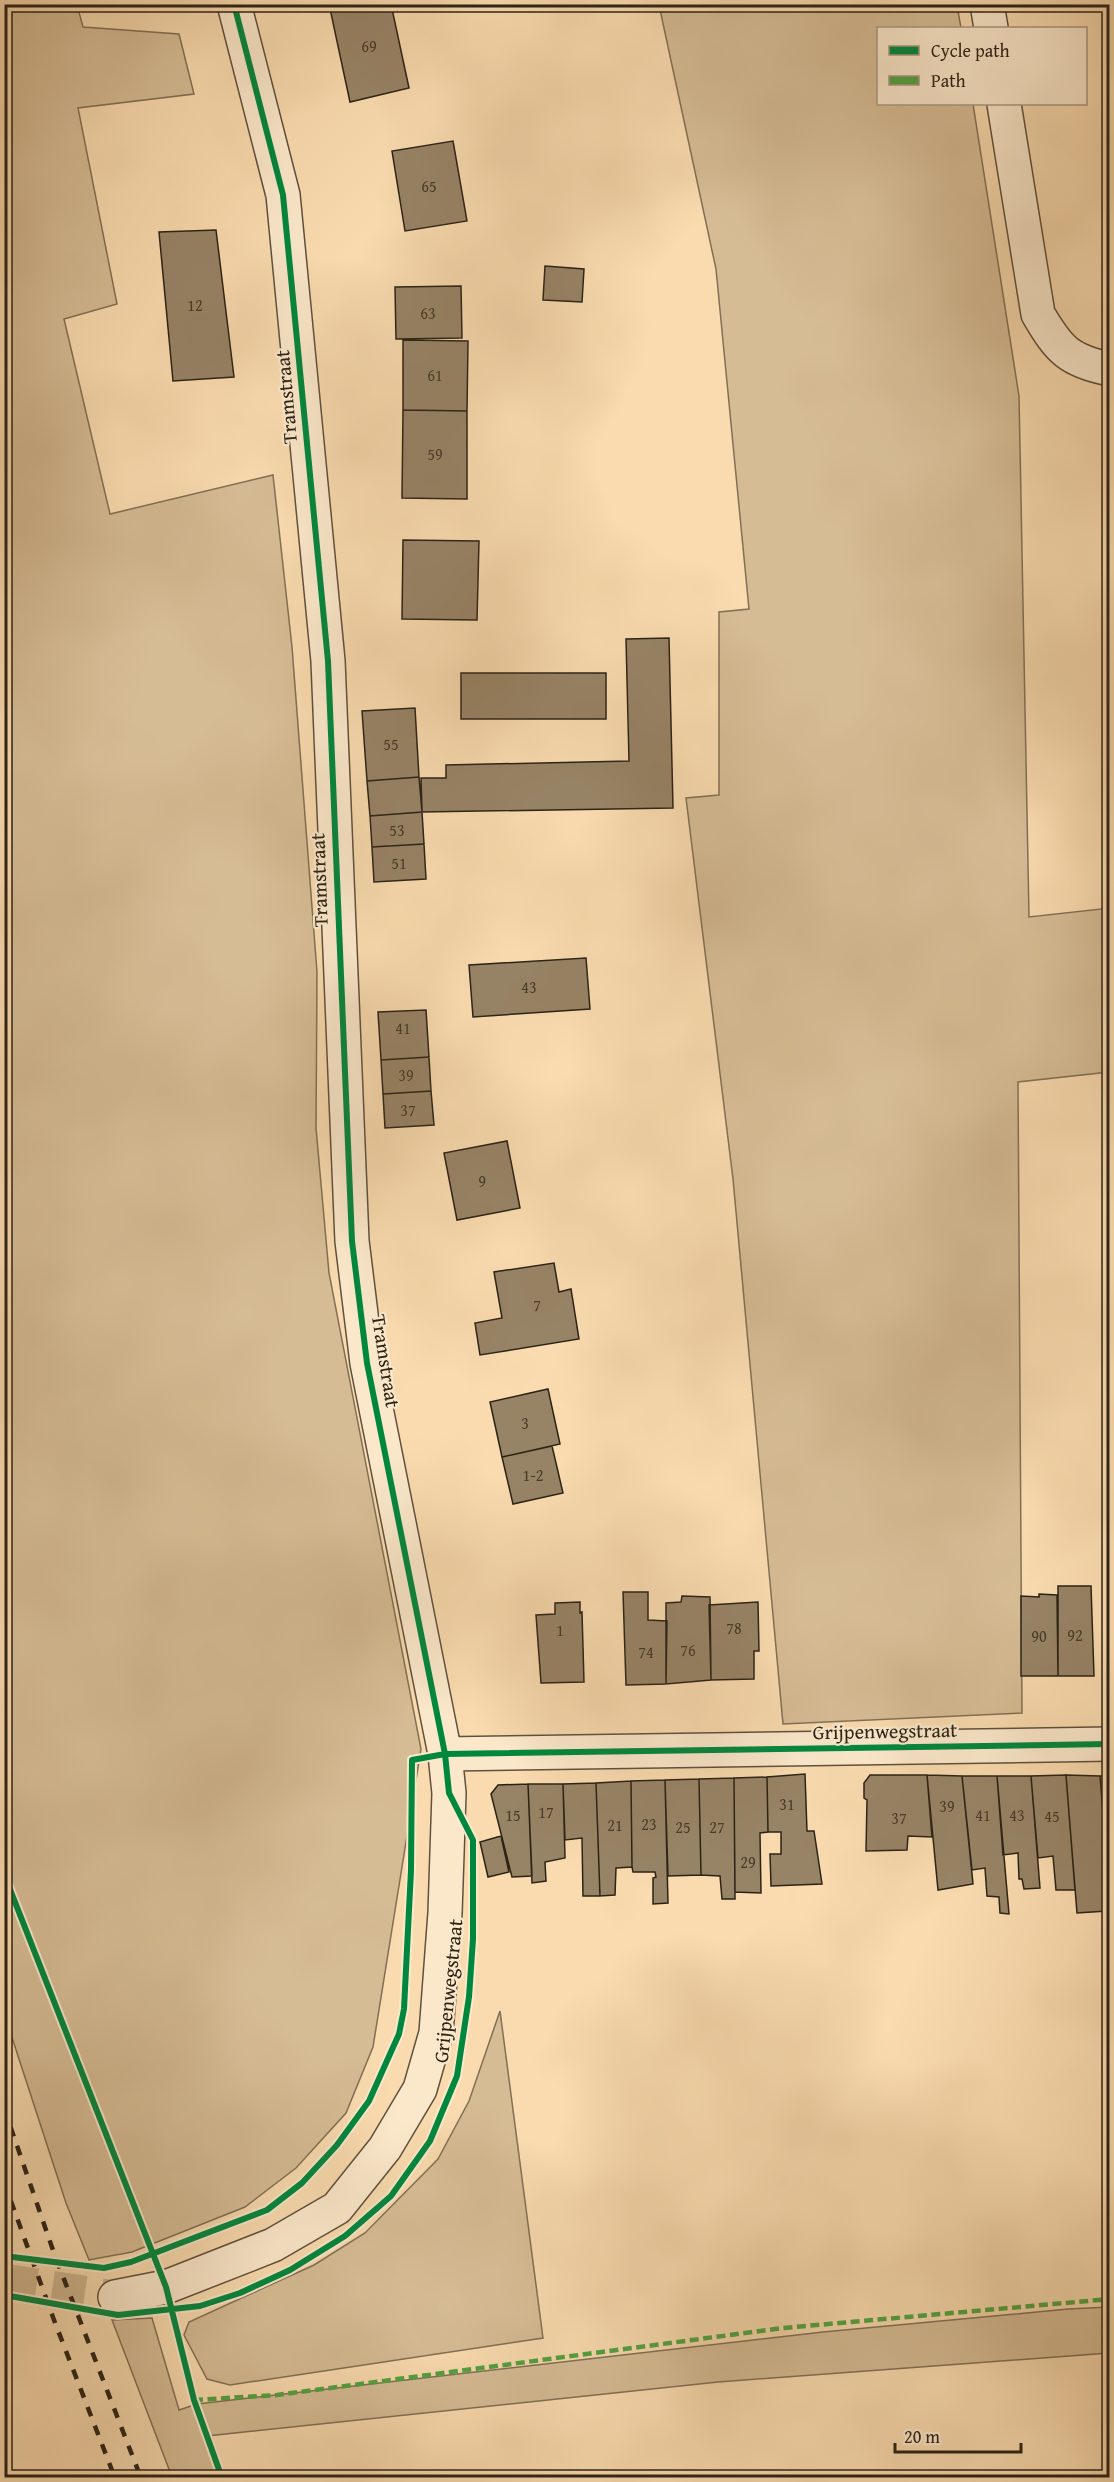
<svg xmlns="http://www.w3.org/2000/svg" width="1114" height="2482" font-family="'Gentium Book Plus',serif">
	<rect width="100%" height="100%" fill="#f9dbaf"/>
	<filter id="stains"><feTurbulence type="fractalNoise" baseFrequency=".00333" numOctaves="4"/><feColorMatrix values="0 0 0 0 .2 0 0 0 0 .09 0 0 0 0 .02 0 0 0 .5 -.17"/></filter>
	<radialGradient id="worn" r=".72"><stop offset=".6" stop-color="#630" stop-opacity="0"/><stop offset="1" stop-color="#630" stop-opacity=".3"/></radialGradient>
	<!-- green -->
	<path fill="#d6bc95" stroke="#817056" stroke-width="1.5" d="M4,5H77L83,27L179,34L194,94L78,108L117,304L64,319L110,514L273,475L292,647L317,972L316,1128L329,1273L421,1749L373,2047L346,2113L296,2168L245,2207L132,2252L89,2260L66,2203L4,2013Z
		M659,5H957L961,28H878V104H973L1019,396L1029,917L1110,908L1109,1072L1018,1082L1022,1713L783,1724L733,1179L686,798L719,795V612L749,609L716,269Z
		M500,2011L543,2338L230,2385L207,2379L184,2335L189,2322L314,2265L365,2233L438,2159L469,2101Z
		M1109,2307V2353L718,2382L207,2436L219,2478L172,2477L112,2320L152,2318L179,2410L197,2404L823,2332L1068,2309Z"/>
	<!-- building -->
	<path fill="#978366" stroke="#2c2316" stroke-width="1.5" d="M329,4H391L409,88L350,102Z
		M453,141L467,221L405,231L392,151Z
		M216,230L234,377L173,381L159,232Z
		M545,266L584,269L582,302L543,300Z
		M461,286L462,338L396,339L395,287Z
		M403,340L468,341L467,411L403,410Z
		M403,410L467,411V499L402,498Z
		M403,540L479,541L477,620L402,619Z
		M669,638L673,808L422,812L421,778H446V765L629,761L626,639Z
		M461,673H606V719H461Z
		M415,708L419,777L367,781L362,711Z
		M419,777L422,812L370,816L367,781Z
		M422,812L424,844L372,847L370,816Z
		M424,844L426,879L374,882L372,847Z
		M586,958L590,1009L473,1017L469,965Z
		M426,1010L429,1057L381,1060L378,1012Z
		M429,1057L431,1091L383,1094L381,1060Z
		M431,1091L434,1125L385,1128L383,1094Z
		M507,1141L520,1208L457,1220L444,1153Z
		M554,1263L559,1292L571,1289L579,1339L480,1355L475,1323L502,1318L494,1272Z
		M548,1389L560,1444L502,1457L490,1402Z
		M552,1446L563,1493L513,1504L502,1457Z
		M1058,1586H1091L1094,1676H1058Z
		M623,1592H648V1620L667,1621L666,1684L626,1685Z
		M1039,1594L1057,1595L1058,1676H1021V1596L1039,1597Z
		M682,1596L710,1597L711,1680L666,1684V1603L681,1602Z
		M580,1602V1613L582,1612L584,1682L541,1683L536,1615L555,1614V1603Z
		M758,1602L759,1651H754V1679L711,1680L709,1605Z
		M805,1774L807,1831H814L822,1884L771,1886L770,1854H781V1832H768L767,1777Z
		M870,1775H927L932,1837L908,1836L907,1850L866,1851L867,1800L864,1798V1783Z
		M927,1775L962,1776L973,1884L938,1890Z
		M1066,1775L1075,1890H1056L1053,1856L1038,1858L1031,1776Z
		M1066,1775L1100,1776L1109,1884H1105L1107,1911L1077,1913Z
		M962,1776H997L1009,1914L1000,1913L999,1897L987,1896L985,1868L972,1870Z
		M997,1776H1031L1040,1888L1024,1889L1022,1879H1019L1018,1853L1003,1855Z
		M1100,1776H1110V1871H1108Z
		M767,1777L768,1832L760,1833L761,1893L735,1892L734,1778Z
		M734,1778L735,1899H722L720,1876L701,1875L699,1779Z
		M699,1779L701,1875L668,1876L665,1780Z
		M665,1780L668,1903L653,1904V1878L656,1877L655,1872H633L632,1867L631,1781Z
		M631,1781L632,1867L616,1868L615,1895L600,1896L596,1783Z
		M596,1783L600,1896H583L582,1838L565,1840L563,1784Z
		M528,1784L532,1876L512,1877L491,1794L498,1785Z
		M528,1784H563L565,1858L545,1862L546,1881L532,1883Z
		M501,1836L509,1872L488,1877L480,1842Z"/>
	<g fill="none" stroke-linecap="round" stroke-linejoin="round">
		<!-- minor-tunnel -->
		<path stroke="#d0b690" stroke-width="33" stroke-dasharray="33 16" stroke-linecap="butt" d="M4,2280L115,2297"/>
		<!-- minor casing -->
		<g stroke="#5f513c" stroke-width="36">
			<path id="minor" d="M987,4L991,28
				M1004,104L1038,314C1059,350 1069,361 1110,369
				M445,1754L1110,1744
				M115,2297L166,2287L273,2245L337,2208L385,2148L420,2089L436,2033L445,1913L449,1793L445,1754L367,1363L352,1241L328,661L283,195L234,4"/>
		</g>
		<!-- minor -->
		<use href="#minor" stroke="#fbe8cb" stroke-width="33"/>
		<!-- rail -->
		<path stroke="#2c2316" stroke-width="4.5" stroke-dasharray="10 10" stroke-linecap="butt" d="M4,2108L55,2256L141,2478
			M4,2182L54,2320L115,2478"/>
		<!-- quiet -->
		<path stroke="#51a240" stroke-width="4.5" stroke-dasharray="9 4.5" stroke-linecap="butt" d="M194,2400L277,2395L783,2328L1110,2299"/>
		<!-- cycleway casing -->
		<g stroke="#fbe8cb" stroke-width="10">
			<path id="cycleway" d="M4,1874L166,2287L194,2400L222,2478
				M4,2256L104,2268L131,2262L267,2210L302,2183L337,2145L369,2101L399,2034L404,2009L411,1870L412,1760L445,1754L1110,1744
				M4,2295L118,2315L200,2306L240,2293L290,2270L345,2236L391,2196L430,2141L457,2076L469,1997L473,1939V1840L449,1793L445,1754L367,1363L352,1241L328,661L283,195L234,4"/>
		</g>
		<!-- cycleway -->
		<use href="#cycleway" stroke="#00873e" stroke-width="6"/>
	</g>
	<g text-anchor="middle" stroke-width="4.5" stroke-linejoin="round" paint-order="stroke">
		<!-- number labels -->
		<g font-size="16" fill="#473b2a">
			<text x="369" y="52">69</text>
			<text x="429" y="192">65</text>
			<text x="195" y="311">12</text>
			<text x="428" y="319">63</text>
			<text x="435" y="381">61</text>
			<text x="435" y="460">59</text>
			<text x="391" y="750">55</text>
			<text x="397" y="836">53</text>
			<text x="399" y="869">51</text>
			<text x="529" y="993">43</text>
			<text x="403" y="1034">41</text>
			<text x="406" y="1081">39</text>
			<text x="408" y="1116">37</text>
			<text x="482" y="1187">9</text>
			<text x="537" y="1311">7</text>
			<text x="525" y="1429">3</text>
			<text x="533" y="1481">1-2</text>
			<text x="734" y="1634">78</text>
			<text x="560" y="1636">1</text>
			<text x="1075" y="1641">92</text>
			<text x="1039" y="1642">90</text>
			<text x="688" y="1656">76</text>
			<text x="646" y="1658">74</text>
			<text x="787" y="1810">31</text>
			<text x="947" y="1812">39</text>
			<text x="546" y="1818">17</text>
			<text x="513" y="1821">15</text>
			<text x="983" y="1821">41</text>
			<text x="1017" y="1821">43</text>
			<text x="1052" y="1822">45</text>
			<text x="899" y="1824">37</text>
			<text x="649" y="1830">23</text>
			<text x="615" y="1831">21</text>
			<text x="683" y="1833">25</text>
			<text x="717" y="1833">27</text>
			<text x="748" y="1868">29</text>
		</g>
		<!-- street labels -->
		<g font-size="20" fill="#2c2316" stroke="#fbe8cb">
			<text transform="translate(286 397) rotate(-95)" y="7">Tramstraat</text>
			<text transform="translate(319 880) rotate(-92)" y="7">Tramstraat</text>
			<text transform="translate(386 1361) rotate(81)" y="7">Tramstraat</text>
			<text transform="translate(885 1731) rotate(-1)" y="7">Grijpenwegstraat</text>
			<text transform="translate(448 1991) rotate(-84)" y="7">Grijpenwegstraat</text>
		</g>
	</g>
	<!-- margin -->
	<rect width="1114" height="2482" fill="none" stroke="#f9dbaf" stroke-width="24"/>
	<rect x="6" y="6" width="1102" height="2470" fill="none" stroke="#2c2316" stroke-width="3"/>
	<rect x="12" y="12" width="1090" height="2458" fill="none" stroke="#2c2316" stroke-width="1.5"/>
	<!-- legend -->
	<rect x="877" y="27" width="210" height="78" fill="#fbe8cb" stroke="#a89983" stroke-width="1.5"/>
	<rect x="889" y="46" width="30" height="9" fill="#00873e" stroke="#a89983" stroke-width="1.5"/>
	<text x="931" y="57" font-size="18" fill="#2c2316">Cycle path</text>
	<rect x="889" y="76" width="30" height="9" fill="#51a240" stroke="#a89983" stroke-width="1.5"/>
	<text x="931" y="87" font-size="18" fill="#2c2316">Path</text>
	<!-- scale -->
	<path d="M895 2443v9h126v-9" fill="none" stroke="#2c2316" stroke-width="3"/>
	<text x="904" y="2443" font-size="18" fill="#2c2316" stroke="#fbe8cb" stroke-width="4.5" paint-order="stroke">20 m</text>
	<rect width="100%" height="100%" filter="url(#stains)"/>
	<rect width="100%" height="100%" fill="url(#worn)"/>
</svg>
